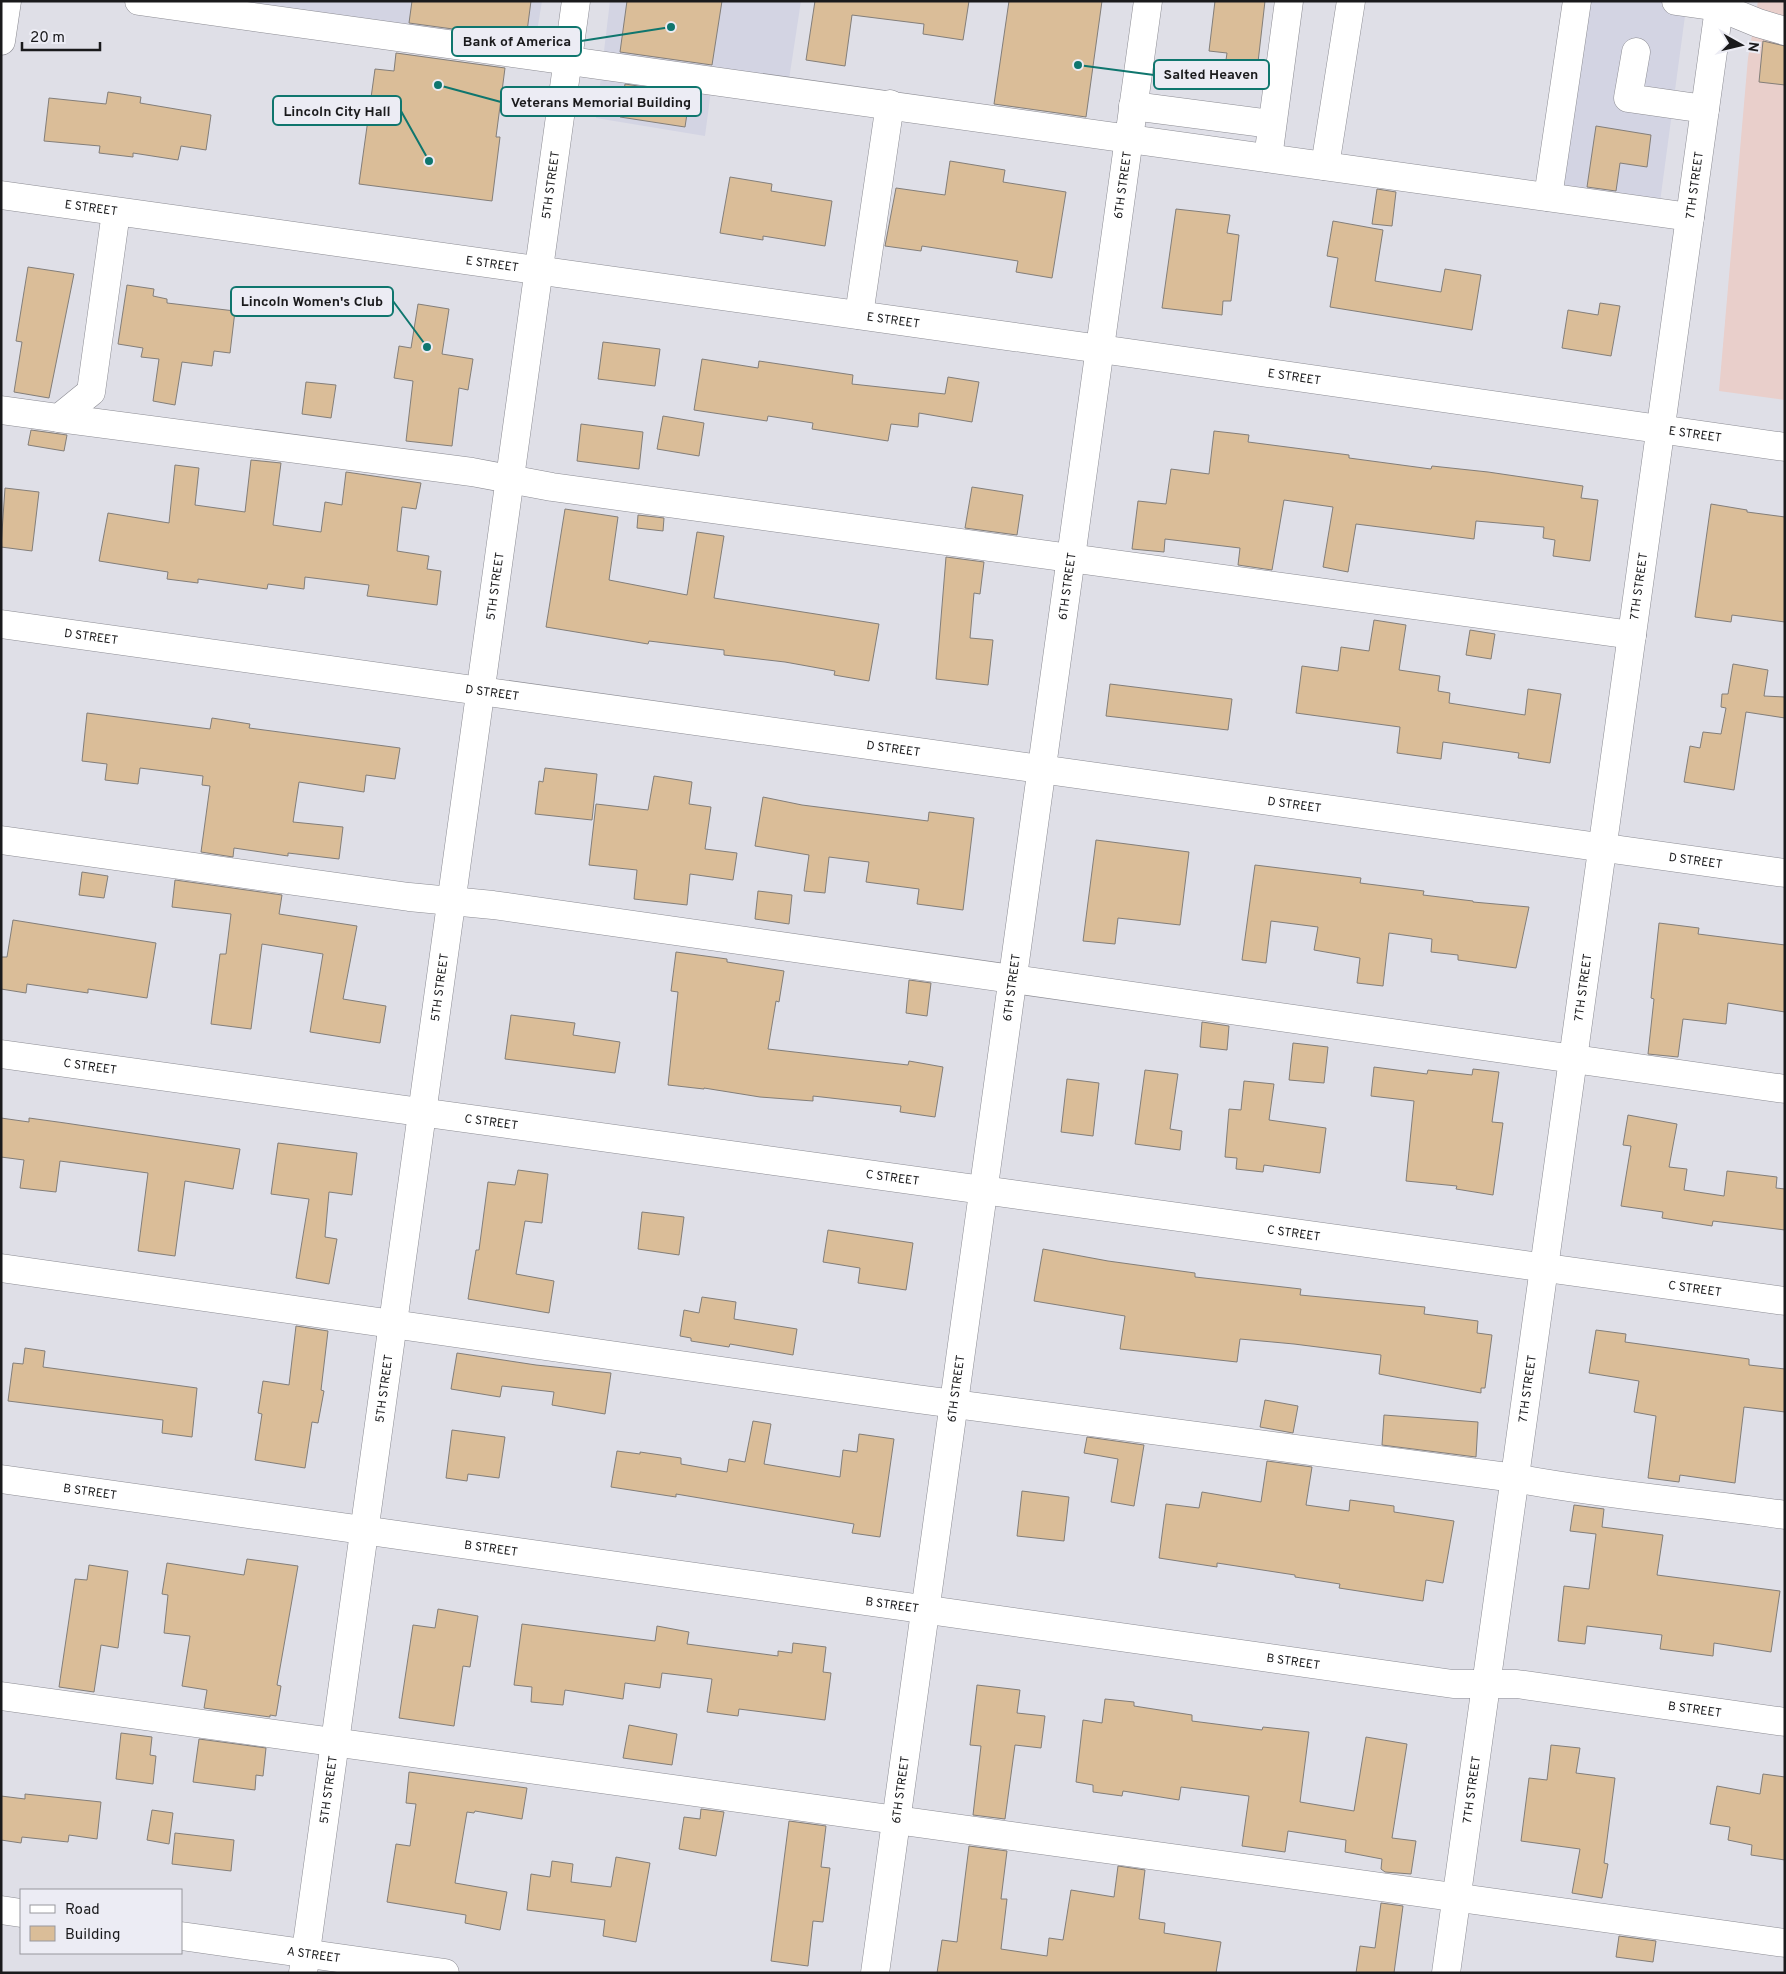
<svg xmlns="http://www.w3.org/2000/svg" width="1786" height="1974" font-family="Overpass,sans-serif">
	<rect width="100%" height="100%" fill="#dfdfe7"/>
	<!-- built -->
	<path fill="#d3d4e3" d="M207,1H542L535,44Z
		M610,1H801L788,86L713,75L705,136L596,118Z
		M1584,1H1687L1660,202L1556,186Z"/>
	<!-- industrial -->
	<path fill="#e9cfcb" d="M1758,1H1785V400L1719,391L1748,58Z"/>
	<!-- building -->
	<path fill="#dabd98" stroke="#837e79" d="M412,1H531L526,39L409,23Z
		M627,1H722L712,65L620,52Z
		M815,1H969L963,40L923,34L924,24L852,15L845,66L806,60Z
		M1009,1H1102L1086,117L994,104Z
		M1215,1H1265L1257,71L1225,67L1227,53L1209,51Z
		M1763,41L1785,46V85L1759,82Z
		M396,53L505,68L496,137H500L492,201L359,184L375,69L394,71Z
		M625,84L690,94L685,127L620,117Z
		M108,92L141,97L140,103L211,115L206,150L181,146L178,160L133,153V157L99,153L100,146L44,141L49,98L106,104Z
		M1596,126L1651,135L1647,167L1620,163L1616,191L1587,187Z
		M950,161L1005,170L1003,182L1066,192L1052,278L1016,272L1018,261L922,246L921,251L885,246L896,188L945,195Z
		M730,177L772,184L771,191L832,201L825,246L763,236V240L720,233Z
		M1377,189L1396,192L1392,226L1372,224Z
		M1176,209L1230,215L1227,233L1239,235L1231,301H1223L1222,315L1162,308Z
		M1333,221L1383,230L1375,281L1441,292L1445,269L1481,275L1472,330L1330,307L1338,258L1327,256Z
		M28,267L74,274L49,398L14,392L22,342L16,341Z
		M127,285L154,289L153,296L167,299V303L235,311L230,353L214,351L212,366L182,362L175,405L153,401L159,359L141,357L143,348L118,344Z
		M1600,303L1620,306L1611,356L1562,348L1568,310L1598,315Z
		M418,304L449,309L442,354L473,359L468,390L459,388L452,446L406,441L413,381L394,378L399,346L411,348Z
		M603,342L660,349L655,386L598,379Z
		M702,359L758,368L759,361L853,375L852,384L945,394L948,377L979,382L972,422L919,413L918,427L891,424L888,441L812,429L813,423L768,416L767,421L694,410Z
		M306,382L336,385L331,418L302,414Z
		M663,416L704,423L699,456L657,449Z
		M581,424L643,432L639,469L577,461Z
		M31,430L67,435L64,451L28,445Z
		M1214,431L1249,435L1248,442L1349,455V458L1431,469L1432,466L1488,472L1583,486L1581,498L1598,500L1590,561L1553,556L1555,540L1543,538L1544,527L1476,521L1474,539L1356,524L1348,572L1323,567L1333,507L1284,500L1272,570L1238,565L1240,548L1165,539L1164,552L1132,549L1138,501L1166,504L1171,469L1209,474Z
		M251,460L281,463L273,525L321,532L325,502L342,505L346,472L421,483L416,509L402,507L397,551L429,556L427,569L441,571L437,605L367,596L369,585L305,577L304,589L268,584L267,589L198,579V583L167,579L168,572L99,561L108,513L169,523L175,465L199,468L195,505L245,512Z
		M972,487L1023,495L1017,535L965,528Z
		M5,488L39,492L32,551L1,547Z
		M1711,504L1747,510V512L1785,517V622L1732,615L1731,622L1695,617Z
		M565,509L618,517L609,580L687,595L697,532L724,536L714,598L879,624L869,681L834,675L835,671L785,662L724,655V650L649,641L648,644L546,627Z
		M638,515L664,518L663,531L637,528Z
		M946,557L984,562L980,594L974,593L970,638L993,640L988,685L936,679Z
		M1374,620L1406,625L1399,670L1440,676L1438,691L1450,693L1449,703L1525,715L1528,689L1561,694L1550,763L1518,758L1519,753L1443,742L1441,759L1397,753L1400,727L1296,713L1302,666L1338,671L1341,647L1369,651Z
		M1470,630L1495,634L1491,659L1466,655Z
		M1733,664L1768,670L1764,696L1785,697V718L1746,712L1734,790L1684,782L1690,746L1700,748L1703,732L1721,734L1726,708L1721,707L1722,694H1728Z
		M1110,684L1232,699L1228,730L1106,716Z
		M87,713L210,729L212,718L250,724L249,728L400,748L395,779L366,775L364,792L299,782L293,822L343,827L339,859L288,853V856L234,848L233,857L201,852L210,786L202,785L203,776L140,768L138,784L105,780L107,764L82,761Z
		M545,768L597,774L592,820L535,814L539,781L543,782Z
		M654,776L692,782L689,804L711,807L705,849L737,853L733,880L690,874L687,905L634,899L637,870L589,865L596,804L648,810Z
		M763,797L802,805L928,821L929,812L974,818L963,910L917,904L919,889L866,882L869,862L829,857L825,893L804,891L809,855L755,846Z
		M1096,840L1189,852L1180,925L1118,918L1115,944L1083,941Z
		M1255,865L1361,878L1360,883L1424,891L1423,895L1473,901V902L1529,907L1516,968L1458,960V955L1431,952L1432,939L1389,933L1383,986L1357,983L1360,958L1314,950L1318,927L1271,921L1266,963L1242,960Z
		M82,872L108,876L104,898L79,895Z
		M175,880L282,895L279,914L357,926L343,999L386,1006L380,1043L310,1032L323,954L262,944L251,1029L211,1024L220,954H226L231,914L172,907Z
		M758,891L792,895L789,924L755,919Z
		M13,920L156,943L147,998L88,989V993L27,984L26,993L1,989V957H7Z
		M1659,923L1699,928L1698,934L1785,945V1012L1728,1003L1726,1024L1683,1019L1678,1057L1648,1054L1654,999L1651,998Z
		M676,952L727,959V962L784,971L779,1002L776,1001L768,1049L908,1065L909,1061L943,1067L935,1117L900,1112L901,1106L813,1096V1101L760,1097L704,1088V1089L668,1085L678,992L671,991Z
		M909,980L931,983L927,1016L906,1013Z
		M511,1015L575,1023L573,1035L620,1042L615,1073L505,1059Z
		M1202,1022L1229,1026L1227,1050L1200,1047Z
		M1293,1043L1328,1047L1324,1083L1289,1080Z
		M1374,1067L1427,1074L1428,1070L1472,1075L1473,1069L1499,1072L1492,1122L1503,1123L1493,1195L1456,1189L1457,1186L1406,1181L1414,1101L1371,1096Z
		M1145,1070L1178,1074L1170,1129L1182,1131L1180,1150L1135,1144Z
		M1067,1079L1099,1083L1093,1136L1061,1132Z
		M1244,1081L1274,1084L1269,1120L1326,1128L1320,1173L1264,1165L1263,1172L1236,1169L1237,1158L1225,1157L1229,1109L1241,1110Z
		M1628,1115L1677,1124L1669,1167L1687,1169L1684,1190L1724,1196L1727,1171L1777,1177L1776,1188L1785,1189V1230L1713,1221L1712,1226L1662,1218L1663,1212L1621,1206L1631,1146L1623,1145Z
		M1,1118L29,1122V1118L65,1123L240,1149L233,1189L185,1181L175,1256L138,1251L148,1173L60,1161L56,1192L20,1188L24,1160L1,1157Z
		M278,1143L357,1153L352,1195L329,1192L325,1237L337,1239L329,1284L296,1278L309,1199L271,1194Z
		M518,1170L548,1174L542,1223L525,1221L516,1274L554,1281L549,1313L468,1299L476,1250H479L488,1182L515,1185Z
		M642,1212L684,1217L679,1255L638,1249Z
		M828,1230L913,1243L906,1290L858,1283L860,1268L823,1262Z
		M1043,1249L1108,1261L1195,1273V1277L1301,1289L1300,1295L1425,1307L1424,1314L1478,1321L1477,1333L1492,1335L1485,1388H1481V1393L1379,1374L1381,1355L1294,1344L1240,1339L1237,1362L1120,1349L1125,1316L1034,1301Z
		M702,1297L736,1302L734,1319L797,1329L793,1355L730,1344L729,1347L691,1341V1338L680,1336L684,1310L699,1313Z
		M296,1326L328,1331L321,1390L324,1391L318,1423L312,1422L305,1468L255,1460L262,1414L258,1413L263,1381L289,1385Z
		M1596,1330L1626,1334L1625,1342L1749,1359V1365L1785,1369V1412L1744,1407L1735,1483L1680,1475L1679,1482L1648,1478L1656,1416L1634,1412L1639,1381L1589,1373Z
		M25,1348L45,1351L43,1367L197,1388L192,1437L162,1433L163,1420L8,1401L13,1363L23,1364Z
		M457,1353L536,1365L611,1373L605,1414L552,1405L554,1392L502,1386L500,1397L451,1389Z
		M1265,1400L1298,1406L1293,1433L1260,1427Z
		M1384,1415L1478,1422L1476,1457L1382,1445Z
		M753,1421L771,1424L764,1464L840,1477L843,1450L857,1452L859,1434L894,1439L880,1537L852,1533L854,1524L676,1494V1497L611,1487L617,1451L640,1454V1452L681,1458V1464L727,1472L729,1459L745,1462Z
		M452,1430L505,1437L499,1478L468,1474L467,1481L446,1478Z
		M1087,1437L1144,1445L1134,1506L1111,1502L1118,1459L1084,1453Z
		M1267,1461L1312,1467L1306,1505L1349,1511L1350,1500L1394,1506V1512L1454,1521L1443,1583L1426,1580L1423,1601L1339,1588L1340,1584L1295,1577V1575L1217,1563V1567L1159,1558L1166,1504L1199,1508L1202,1492L1261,1502Z
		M1022,1491L1069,1497L1064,1541L1017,1536Z
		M1574,1505L1604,1509L1602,1527L1663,1535L1657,1575L1780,1591L1771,1652L1714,1643L1713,1656L1660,1649L1662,1635L1587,1626L1585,1644L1558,1641L1564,1586L1589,1589L1596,1534L1570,1531Z
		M247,1559L298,1566L277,1685L281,1686L276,1716L270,1715V1717L204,1708L207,1690L182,1686L190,1636L164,1633L168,1595L162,1594L167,1563L244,1575Z
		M89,1565L128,1571L118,1648L101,1645L94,1692L59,1687L75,1579L87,1580Z
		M438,1609L478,1616L470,1667L463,1666L454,1726L399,1718L413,1625L435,1628Z
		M522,1624L655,1641L657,1626L689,1632L687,1644L778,1656V1651L792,1653L793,1643L826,1647L823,1672L831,1673L825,1720L739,1709L738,1716L707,1712L712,1679L662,1673L660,1688L625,1683L623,1699L565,1690L563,1705L531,1702L532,1687L514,1685Z
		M977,1685L1020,1690L1017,1713L1045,1716L1041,1748L1015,1745L1005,1819L973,1815L981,1746L970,1745Z
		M1105,1699L1134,1702V1706L1192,1715V1721L1262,1730L1263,1727L1309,1732L1300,1802L1354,1811L1366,1737L1407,1744L1392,1838L1416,1841L1411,1874L1385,1872L1381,1869L1382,1859L1345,1852L1346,1840L1288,1831L1285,1852L1242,1846L1249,1796L1181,1787L1179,1800L1123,1791L1122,1796L1093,1792V1785L1076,1782L1083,1720L1102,1723Z
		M629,1725L677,1734L672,1765L623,1758Z
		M121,1733L152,1737L150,1755L156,1756L153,1784L116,1779Z
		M199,1739L266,1748L263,1776L256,1775L255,1790L193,1782Z
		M1551,1745L1580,1748L1576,1773L1615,1778L1604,1863L1608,1864L1602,1898L1572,1893L1580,1849L1521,1841L1529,1778L1547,1780Z
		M409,1772L527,1788L522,1819L475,1811L474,1813L467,1812L455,1883L507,1892L500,1930L465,1923L466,1915L387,1902L396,1844L410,1846L416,1804L406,1803Z
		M1763,1774L1785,1777V1860L1751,1855L1752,1845L1728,1840L1730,1827L1710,1824L1717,1786L1760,1794Z
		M25,1794L101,1802L97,1839L69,1835L68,1842L22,1837L21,1843L1,1840V1796L25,1799Z
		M701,1809L724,1812L716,1856L679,1849L684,1817L700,1819Z
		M152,1810L173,1813L169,1844L147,1840Z
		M789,1821L826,1826L821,1867L830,1868L827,1891L823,1922L813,1921L808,1966L771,1961Z
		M175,1833L234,1840L231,1871L172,1864Z
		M969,1846L1007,1851L1001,1899H1007L1001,1949L1047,1956L1049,1938L1063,1940L1071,1890L1114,1897L1118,1866L1145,1870L1139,1919L1165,1923L1164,1933L1221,1942L1216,1973H937L942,1940L957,1942Z
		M616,1857L650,1863L636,1942L603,1936L605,1920L527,1910L531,1874L550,1877L552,1861L573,1864L571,1882L611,1887Z
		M1381,1903L1403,1906L1394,1973H1356L1360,1946L1375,1948Z
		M1619,1936L1656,1941L1653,1962L1616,1957Z"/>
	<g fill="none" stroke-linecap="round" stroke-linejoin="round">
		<!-- minor casing -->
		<g stroke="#8c8c93" stroke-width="29">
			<g id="minor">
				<path d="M139,1L1690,217"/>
				<path d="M1676,1L1719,7L1758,23L1785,31"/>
				<path d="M1636,52L1628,98L1705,109"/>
				<path d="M1133,106L1272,124"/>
				<path d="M1268,158L1289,1"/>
				<path d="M1325,166L1351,1"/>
				<path id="s1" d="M1,195L1150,356L1785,447"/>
				<path d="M1548,197L1577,1"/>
				<path d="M859,315L890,104"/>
				<path d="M1,410L59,418L91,392L116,212"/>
				<path d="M59,418L472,472L552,487L1632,635"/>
				<path id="s2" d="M1,624L1785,873"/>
				<path d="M1,840L409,897L493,905L1785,1089"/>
				<path id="s3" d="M1,1054L1785,1301"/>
				<path d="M1,1268L917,1399L1515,1478C1604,1495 1695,1502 1785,1515"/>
				<path id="s4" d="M1,1479L1453,1684H1517L1785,1722"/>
				<path d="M1,1696L1785,1943"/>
				<path d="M1,1910L21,1913"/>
				<path id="s5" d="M181,1936L445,1973"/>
				<path id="s6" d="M303,1973L576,1"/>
				<path id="s7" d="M875,1973L1148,1"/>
				<path id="s8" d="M1446,1973L1720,1"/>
			</g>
		</g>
		<!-- major casing -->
		<g stroke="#8c8c93" stroke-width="29">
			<path id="major" d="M1,41L7,1"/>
		</g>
		<!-- minor -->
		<use href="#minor" stroke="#fff" stroke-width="28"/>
		<!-- major -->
		<use href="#major" stroke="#fff" stroke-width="28"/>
	</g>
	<g text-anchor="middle" stroke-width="4" stroke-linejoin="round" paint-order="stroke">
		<!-- street labels -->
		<g font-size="12" fill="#1a1a1c" stroke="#ececf4">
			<text dy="4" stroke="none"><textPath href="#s6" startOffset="1805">5TH STREET</textPath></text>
			<text dy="4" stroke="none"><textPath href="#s7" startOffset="1805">6TH STREET</textPath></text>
			<text dy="4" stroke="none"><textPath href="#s8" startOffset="1805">7TH STREET</textPath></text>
			<text dy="4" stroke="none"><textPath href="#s1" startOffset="91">E STREET</textPath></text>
			<text dy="4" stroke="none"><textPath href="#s1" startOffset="496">E STREET</textPath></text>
			<text dy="4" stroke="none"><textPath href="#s1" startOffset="901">E STREET</textPath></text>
			<text dy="4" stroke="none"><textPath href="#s1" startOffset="1306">E STREET</textPath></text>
			<text dy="4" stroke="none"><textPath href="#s1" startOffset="1711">E STREET</textPath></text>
			<text dy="4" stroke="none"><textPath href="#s6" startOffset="1400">5TH STREET</textPath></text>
			<text dy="4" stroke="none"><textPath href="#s7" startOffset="1400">6TH STREET</textPath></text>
			<text dy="4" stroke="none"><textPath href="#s8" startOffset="1400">7TH STREET</textPath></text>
			<text dy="4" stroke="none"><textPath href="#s2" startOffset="91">D STREET</textPath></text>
			<text dy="4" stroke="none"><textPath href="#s2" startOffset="496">D STREET</textPath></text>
			<text dy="4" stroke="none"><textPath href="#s2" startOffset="901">D STREET</textPath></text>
			<text dy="4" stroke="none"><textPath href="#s2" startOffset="1306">D STREET</textPath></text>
			<text dy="4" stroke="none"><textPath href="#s2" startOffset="1711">D STREET</textPath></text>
			<text dy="4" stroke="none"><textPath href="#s6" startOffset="995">5TH STREET</textPath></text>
			<text dy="4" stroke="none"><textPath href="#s7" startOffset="995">6TH STREET</textPath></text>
			<text dy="4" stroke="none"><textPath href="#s8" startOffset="995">7TH STREET</textPath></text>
			<text dy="4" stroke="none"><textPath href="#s3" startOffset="90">C STREET</textPath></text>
			<text dy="4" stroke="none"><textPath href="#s3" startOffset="495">C STREET</textPath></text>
			<text dy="4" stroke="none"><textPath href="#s3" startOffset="900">C STREET</textPath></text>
			<text dy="4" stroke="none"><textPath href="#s3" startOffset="1305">C STREET</textPath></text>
			<text dy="4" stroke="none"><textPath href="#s3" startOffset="1710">C STREET</textPath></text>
			<text dy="4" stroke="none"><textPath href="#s6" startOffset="590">5TH STREET</textPath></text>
			<text dy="4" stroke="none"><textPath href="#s7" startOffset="590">6TH STREET</textPath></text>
			<text dy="4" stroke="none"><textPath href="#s8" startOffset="590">7TH STREET</textPath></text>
			<text dy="4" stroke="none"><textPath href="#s4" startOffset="90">B STREET</textPath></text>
			<text dy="4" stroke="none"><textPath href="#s4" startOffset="495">B STREET</textPath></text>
			<text dy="4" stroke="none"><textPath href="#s4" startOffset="900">B STREET</textPath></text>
			<text dy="4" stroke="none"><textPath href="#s4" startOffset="1305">B STREET</textPath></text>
			<text dy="4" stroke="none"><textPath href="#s4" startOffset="1710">B STREET</textPath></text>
			<text dy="4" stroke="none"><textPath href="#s6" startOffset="185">5TH STREET</textPath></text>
			<text dy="4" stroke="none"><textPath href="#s7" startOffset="185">6TH STREET</textPath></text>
			<text dy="4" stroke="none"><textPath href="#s8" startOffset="185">7TH STREET</textPath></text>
			<text dy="4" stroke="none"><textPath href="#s5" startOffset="134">A STREET</textPath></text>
		</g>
	</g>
	<!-- callouts -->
	<path fill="none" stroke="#0f766e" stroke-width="2" d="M671 27L581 41M1078 65L1154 75M438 85L501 102M429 161L401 111M427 347L393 301"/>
	<g fill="#0f766e" stroke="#ececf4" stroke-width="2">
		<circle cx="671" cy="27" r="5"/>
		<circle cx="1078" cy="65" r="5"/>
		<circle cx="438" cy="85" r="5"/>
		<circle cx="429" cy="161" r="5"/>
		<circle cx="427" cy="347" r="5"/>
	</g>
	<g fill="#ececf4" stroke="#0f766e" stroke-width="2">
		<rect x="452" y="27" width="129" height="29" rx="5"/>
		<rect x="1154" y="60" width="115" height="29" rx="5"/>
		<rect x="501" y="87" width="200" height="29" rx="5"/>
		<rect x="273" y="96" width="128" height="29" rx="5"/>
		<rect x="231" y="287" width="162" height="29" rx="5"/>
	</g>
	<g font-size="14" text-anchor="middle" font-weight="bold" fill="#1a1a1c">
		<text x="517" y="46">Bank of America</text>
		<text x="1211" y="79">Salted Heaven</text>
		<text x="601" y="107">Veterans Memorial Building</text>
		<text x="337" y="116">Lincoln City Hall</text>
		<text x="312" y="306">Lincoln Women's Club</text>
	</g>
	<!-- border -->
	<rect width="1786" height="1974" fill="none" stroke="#1a1a1c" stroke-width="5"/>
	<!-- legend -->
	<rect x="20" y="1889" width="162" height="65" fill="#ececf4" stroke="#98989e"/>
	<rect x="30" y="1905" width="25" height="8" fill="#ffffff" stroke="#98989e"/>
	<text x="65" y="1914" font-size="15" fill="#1a1a1c">Road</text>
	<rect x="30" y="1926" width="25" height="15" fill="#dabd98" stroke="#98989e"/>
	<text x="65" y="1939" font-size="15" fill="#1a1a1c">Building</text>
	<!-- north arrow -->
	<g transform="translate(1741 45) rotate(98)" stroke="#ececf4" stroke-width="4" paint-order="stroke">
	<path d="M0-4L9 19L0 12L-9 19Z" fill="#1a1a1c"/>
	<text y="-8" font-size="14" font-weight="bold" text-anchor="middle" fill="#1a1a1c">N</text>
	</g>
	<!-- scale -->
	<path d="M22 42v8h78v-8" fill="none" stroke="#1a1a1c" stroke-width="2.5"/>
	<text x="30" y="42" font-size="15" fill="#1a1a1c" stroke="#ececf4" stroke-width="4" paint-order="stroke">20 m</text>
</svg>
